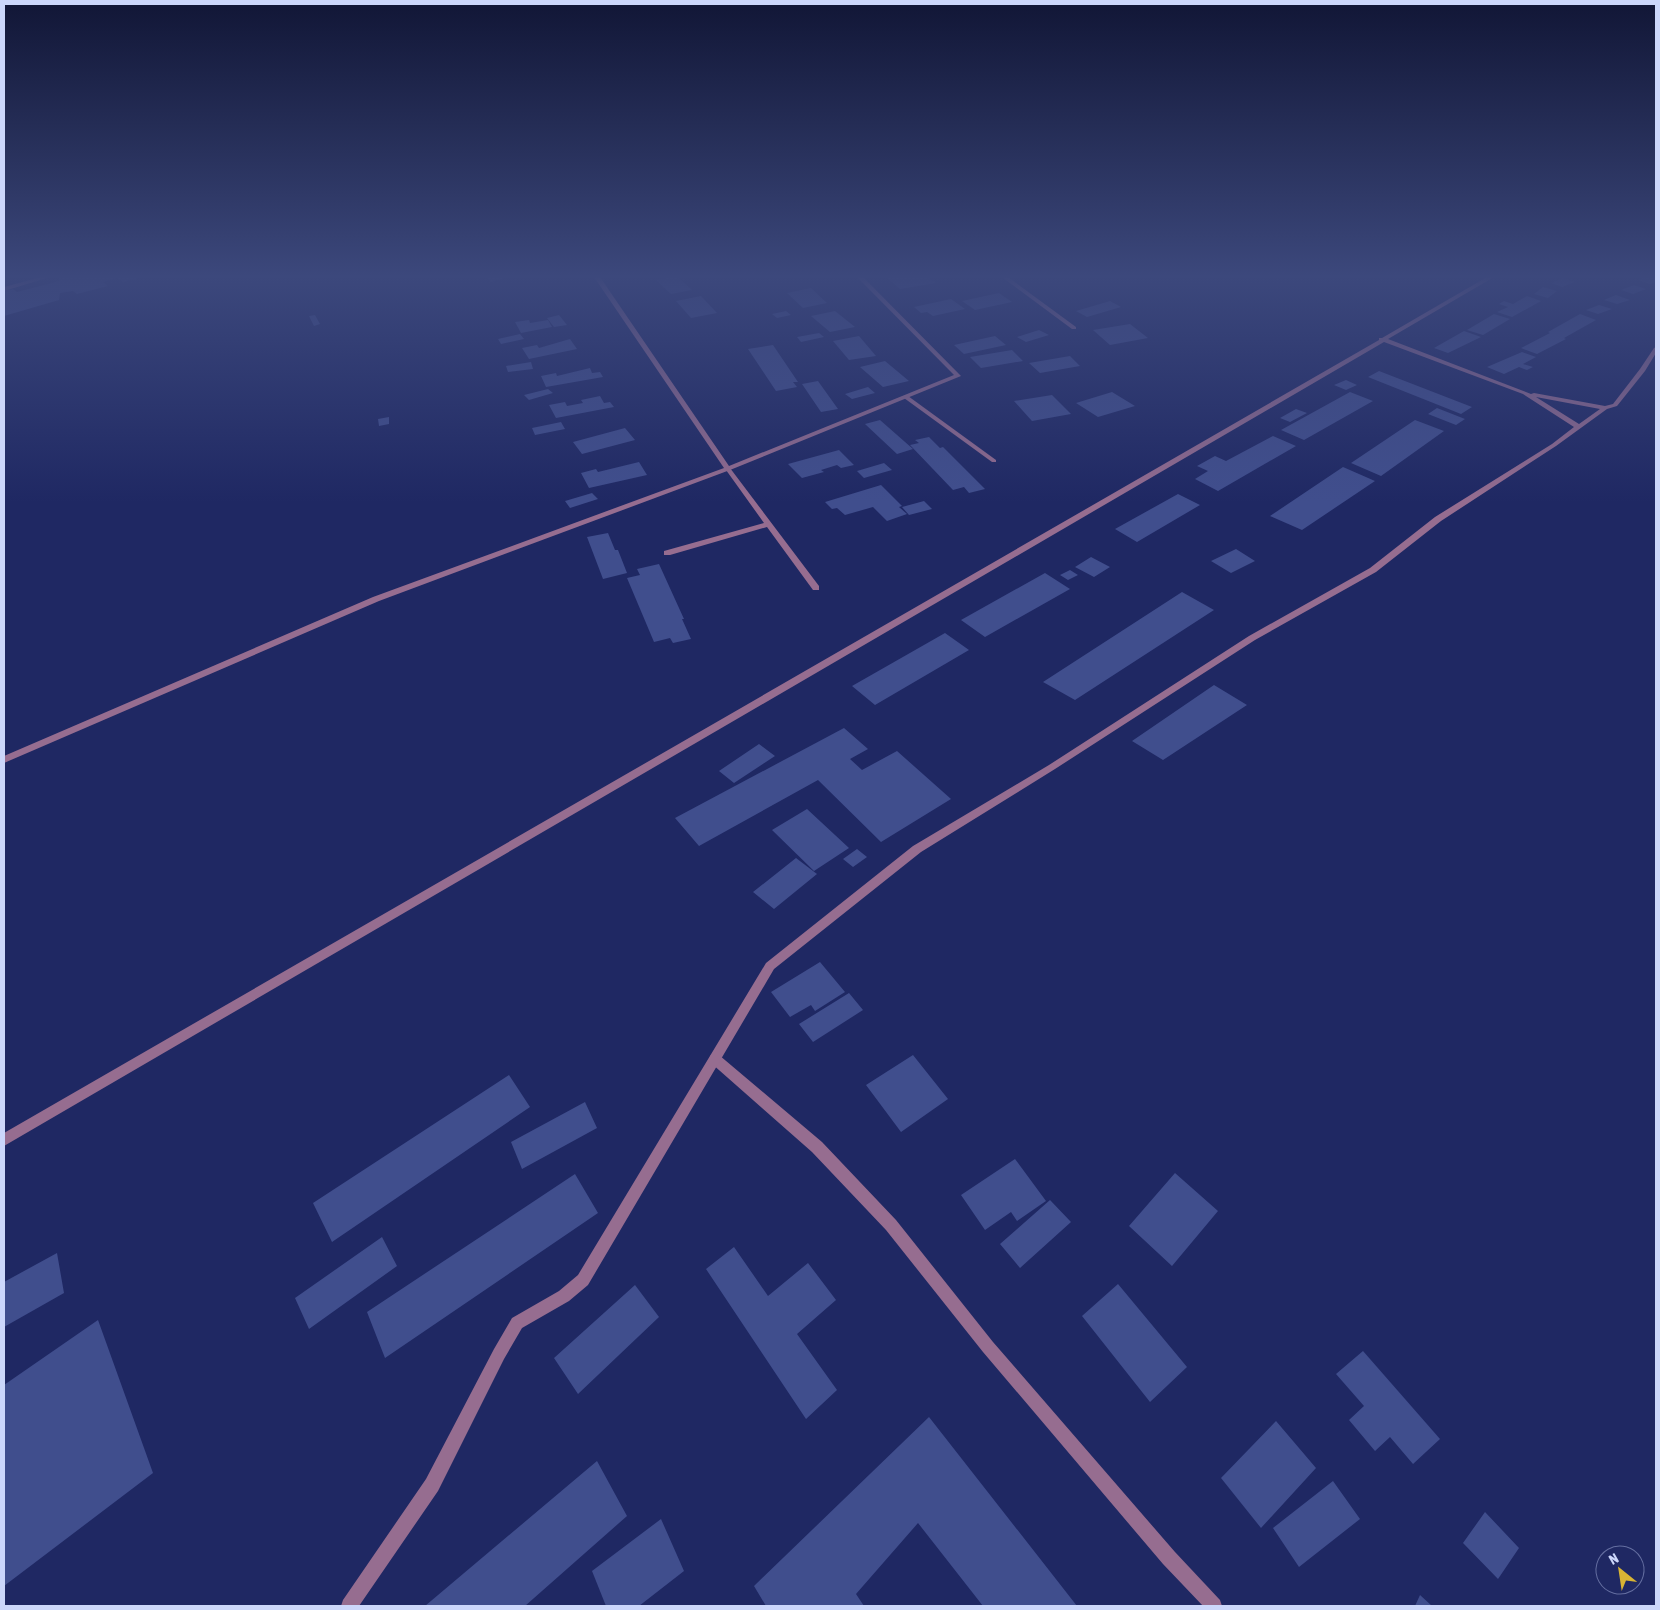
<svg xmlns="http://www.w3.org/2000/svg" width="1660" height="1610" font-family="'Asap Condensed',sans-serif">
	<rect width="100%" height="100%" fill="#1f2863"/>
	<!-- building -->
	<path fill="#404e8d" d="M59,277H139V278L123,282L118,278L103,282L108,286L77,294L73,291L60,293L59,300L4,316V291L13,289L17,292L59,281Z
		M492,277H508L491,282L486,278Z
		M672,277H678L692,290L671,294L656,280Z
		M886,277H928L936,283L900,289Z
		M1647,277H1656V282L1650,284L1638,280Z
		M1564,278L1575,282L1562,287L1551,283Z
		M1634,285L1646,289L1633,294L1621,290Z
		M1543,287L1557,291L1548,298L1534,294Z
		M811,288L827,303L803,308L787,293Z
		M999,293L1012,302L975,310L962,301Z
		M1616,295L1630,300L1617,304L1604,300Z
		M701,296L717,313L691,318L676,301Z
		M1527,296L1541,301L1512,317L1497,312L1508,307L1499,304L1504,301L1513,304Z
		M951,299L965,309L933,316L927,312L921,313L914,307Z
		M1110,301L1121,307L1087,317L1076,311Z
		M1599,305L1612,309L1598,314L1586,310Z
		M786,311L791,315L777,318L772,314Z
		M835,311L855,327L830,332L811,316Z
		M1494,314L1510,319L1483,335L1467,330Z
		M1580,314L1596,320L1564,338L1566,339L1537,354L1521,348L1550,333L1548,332Z
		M315,315L320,324L314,326L309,316Z
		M559,315L567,325L554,327L547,318Z
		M529,320L530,323L548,320L552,327L521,333L515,322Z
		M1130,324L1148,338L1110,345L1093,330Z
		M1039,330L1049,335L1026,342L1017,337Z
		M1464,331L1481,337L1448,353L1434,348Z
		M819,333L824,337L801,342L797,337Z
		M520,334L524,339L501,344L498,339Z
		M859,336L876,356L849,360L833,341Z
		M995,336L1006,345L964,354L954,345Z
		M570,339L577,349L529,359L522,348L537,345L539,348Z
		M773,345L798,382H793L797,387L776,391L748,349Z
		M1012,350L1023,361L981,368L970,357Z
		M1522,352L1536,357L1523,364L1533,367L1527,370L1519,367L1504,374L1487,367Z
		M1070,356L1080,366L1040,373L1029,363Z
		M885,361L909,381L883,387L860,367Z
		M531,362L533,369L508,372L506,366Z
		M590,368L592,373L600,372L603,377L546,387L541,376L556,373L557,376Z
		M1379,371L1472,407L1461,414L1368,377Z
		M1346,380L1357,385L1346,390L1334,385Z
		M818,381L838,409L821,412L802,384Z
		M868,387L875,393L852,399L845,394Z
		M548,389L553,393L529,400L524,395Z
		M1112,392L1135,406L1098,417L1076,403Z
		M1350,392L1373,401L1304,440L1281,430Z
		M1052,395L1071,414L1032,421L1014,401Z
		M600,396L604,403L610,402L614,407L556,418L549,405L565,402L567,406L583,403L581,400Z
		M1437,408L1465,419L1456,425L1428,414Z
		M1296,409L1307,413L1290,422L1280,418Z
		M389,417V424L379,426L378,419Z
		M880,420L913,449L897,454L865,424Z
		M1415,420L1444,431L1381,476L1351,463Z
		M561,422L565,429L535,435L532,428Z
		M625,428L635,440L582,454L573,442Z
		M1273,436L1296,446L1218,491L1195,479L1208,471L1197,466L1215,456L1226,461Z
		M929,437L940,448L943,447L985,489L969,493L964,487L953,490L910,445L919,443L915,440Z
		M839,450L854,465L841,468L837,465L821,470L824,472L802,478L788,464Z
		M639,462L647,475L589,488L581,473L596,469L598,472Z
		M884,463L892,470L864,478L857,471Z
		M1343,467L1375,481L1302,530L1270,516Z
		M881,485L902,506L899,507L907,514L887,521L873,507L845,515L837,508L832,509L825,502Z
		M592,493L598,499L570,508L565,501Z
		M1178,494L1200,505L1137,542L1115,529Z
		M924,501L932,509L909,515L902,507Z
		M608,533L615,550H618L627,573L603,579L587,537Z
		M1236,549L1255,561L1231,573L1211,561Z
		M1091,557L1110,567L1094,577L1075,567Z
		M659,564L684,619H682L691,639L673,643L670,638L654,642L627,578L640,575L637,569Z
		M1070,570L1078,575L1068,580L1060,575Z
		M1045,573L1070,589L985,637L961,620Z
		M1182,592L1214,610L1075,700L1043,682Z
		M945,633L969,650L875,705L852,686Z
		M1214,685L1247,705L1163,760L1132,741Z
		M844,728L868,749L850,759L862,770L897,751L951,799L881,842L818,780L699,846L675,818Z
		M759,744L775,756L734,783L719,771Z
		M807,809L849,848L814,871L772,830Z
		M857,849L867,857L853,867L843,859Z
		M796,858L817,874L774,909L753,892Z
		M820,962L845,992L815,1011L811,1005L790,1017L771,992Z
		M849,993L863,1010L813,1042L799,1024Z
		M913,1055L948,1099L901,1132L866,1085Z
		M509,1075L530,1107L332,1242L313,1203Z
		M585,1102L597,1128L522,1169L511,1142Z
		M1015,1159L1046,1201L1017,1221L1011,1212L985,1230L961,1195Z
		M1175,1173L1218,1211L1172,1266L1129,1226Z
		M575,1174L598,1213L385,1358L367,1312Z
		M1050,1200L1071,1222L1020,1268L1000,1244Z
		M382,1237L397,1266L309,1329L295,1298Z
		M734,1247L768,1296L808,1263L836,1300L797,1334L837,1390L806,1419L706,1269Z
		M57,1253L64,1293L4,1327V1282Z
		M1118,1284L1187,1367L1150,1402L1082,1316Z
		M635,1285L659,1317L578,1394L554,1358Z
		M98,1320L153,1473L4,1586V1385Z
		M1363,1351L1440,1439L1413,1464L1390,1437L1375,1451L1349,1420L1364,1406L1336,1374Z
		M929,1417L1077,1606H983L918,1523L856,1594L864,1606H766L754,1586Z
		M1276,1421L1316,1468L1261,1528L1221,1478Z
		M597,1461L627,1516L525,1606H425Z
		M1333,1481L1360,1519L1299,1567L1273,1528Z
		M1485,1512L1519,1548L1498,1579L1463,1543Z
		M661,1519L684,1571L639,1606H606L592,1571Z
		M1420,1595L1432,1606H1415Z"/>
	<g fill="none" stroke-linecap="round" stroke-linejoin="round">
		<!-- service -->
		<path fill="#966d90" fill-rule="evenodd" d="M904,396H908L996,460V462H992L904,398Z
			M726,468H730L819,586V590H813L767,527L670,555H664V551L764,523L726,470Z
			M715,1053L719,1055L822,1142L896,1220L993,1342L1175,1552L1220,1600L1222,1606H1203L1163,1564L983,1352L886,1230L812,1152L711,1063L709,1059L711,1055Z"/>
		<!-- minor -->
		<path fill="#966d90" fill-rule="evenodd" d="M41,277H50L4,291V287Z
			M594,277H600L729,466L954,375L857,277H863L961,376L730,470L379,601L4,763V756L373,597L724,468Z
			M1002,277H1008L1076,327V329H1072Z
			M1487,277H1494L1388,339L1531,394L1534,393L1605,406L1613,404L1640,369L1654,348L1656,347V353L1645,371L1617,406L1607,409L1556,446L1441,521L1376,572L1255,640L1055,769L921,852L774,969L588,1285L569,1301L522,1328L504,1359L438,1491L359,1606H341L343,1600L426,1479L494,1349L512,1318L559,1291L578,1275L766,963L913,846L1049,765L1249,636L1370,568L1435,517L1552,444L1574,427L1523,394L1384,342L4,1146V1133L1379,340V338H1382ZM1536,397L1600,409L1579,424Z"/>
	</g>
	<!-- sky -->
	<linearGradient id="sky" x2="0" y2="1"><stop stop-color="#111636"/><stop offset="0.55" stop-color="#3c487c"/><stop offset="1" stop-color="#3c487c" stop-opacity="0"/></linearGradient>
	<rect width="1660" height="502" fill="url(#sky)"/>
	<!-- border -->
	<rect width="1660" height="1610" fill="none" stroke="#ccd7fb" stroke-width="10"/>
	<!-- north arrow -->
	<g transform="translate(1620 1570) rotate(330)"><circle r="24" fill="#1f2863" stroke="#646ea0"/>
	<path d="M0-4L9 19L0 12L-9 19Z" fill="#d8b434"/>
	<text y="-8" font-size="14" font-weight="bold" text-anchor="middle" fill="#ccd7fb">N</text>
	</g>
</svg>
